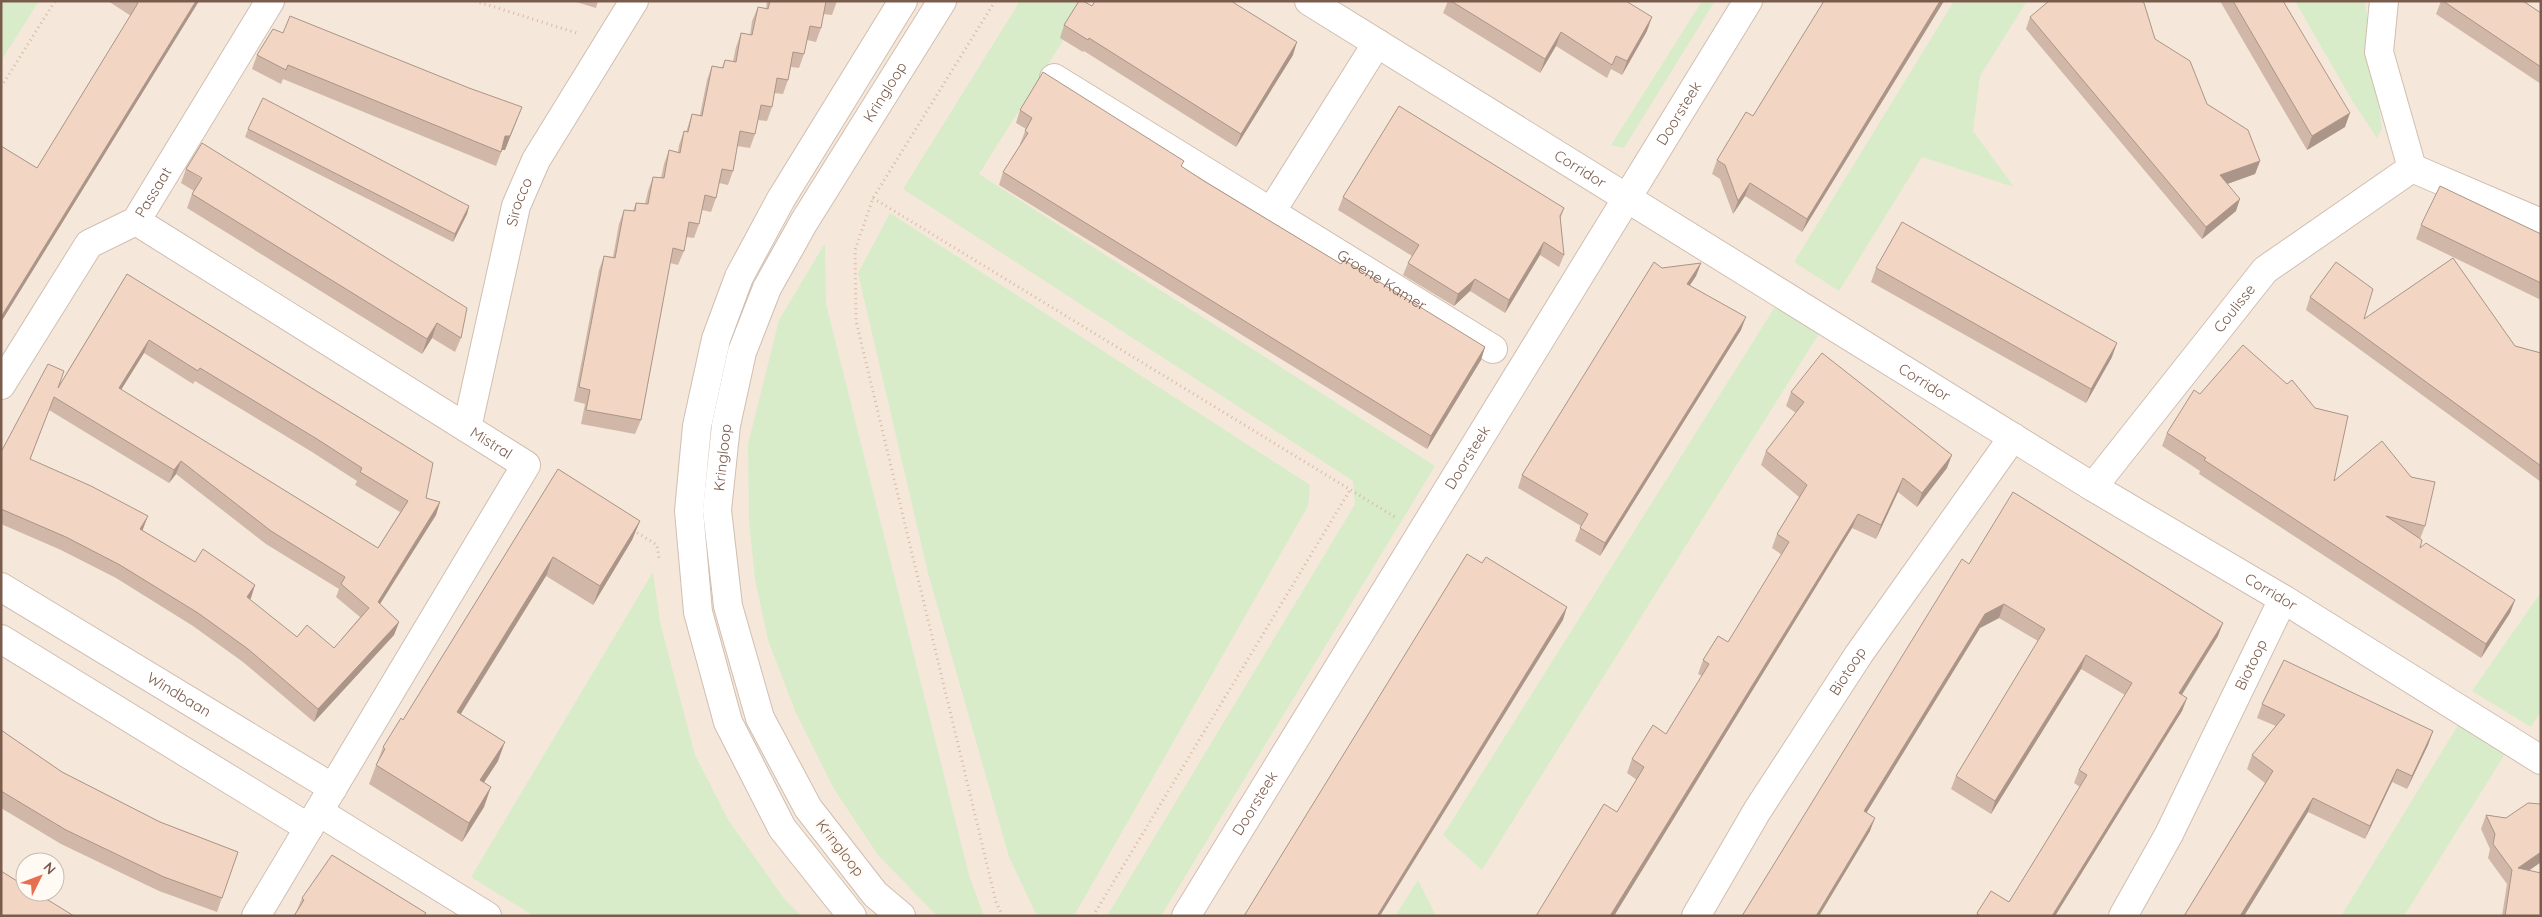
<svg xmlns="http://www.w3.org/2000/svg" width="2542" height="917" font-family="Quicksand,sans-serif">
	<rect width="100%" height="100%" fill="#fdf6ec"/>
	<!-- residential -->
	<path fill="#f5e8da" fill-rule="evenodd" d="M1,1H2541V916H1ZM25,862H55V892H25Z"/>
	<!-- green -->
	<path fill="#d8ecc9" d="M1,1H39L1,61Z
		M1020,1H1088L979,174L1435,466L1161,916H1107L1355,504L1353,481L903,189Z
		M1702,1H1715L1624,148L1611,145Z
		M1954,1H2027L1980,76L1973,131L2014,187L1922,157L1839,291L1794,262Z
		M2295,1H2365L2382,129L2377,138L2353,102Z
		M890,213L1310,485L1308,506L1074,916H1037L1009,857L928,573L858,273Z
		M825,243L826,304L969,875L984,916H937L878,855L834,789L795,711L768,640L755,579L749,523L748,444L779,320Z
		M1778,302L1822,329L1482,870L1443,835Z
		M653,572L660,622L695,755L729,821L783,897L801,916H534L471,877Z
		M2541,592V711L2531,727L2472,691Z
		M2460,722L2505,754L2404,916H2341Z
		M1418,880L1436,916H1395Z"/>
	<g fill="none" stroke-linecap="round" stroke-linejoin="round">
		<!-- minor casing -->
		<g stroke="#d1beb0" stroke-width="30">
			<g id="minor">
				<path id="s1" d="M1309,1L2093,487L2283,599L2541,760"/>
				<path id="s2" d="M1054,78L1493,349"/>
				<path d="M2412,168L2541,223"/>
				<path d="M1271,212L1377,43"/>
				<path id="s3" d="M136,221L526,465L256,916"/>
				<path id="s4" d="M1,385L89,244L136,221L270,1"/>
				<path id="s5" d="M467,428L516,206L536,160L634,1"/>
				<path id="s6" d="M2093,487L2265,270L2412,168L2379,52L2384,1"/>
				<path id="s7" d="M1,587L333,788"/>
				<path d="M1,639L309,828"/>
				<path d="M319,812L487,916"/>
				<path d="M852,916L782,828L728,722L698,612L689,511L697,426L716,339L739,277L781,199L903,1"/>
				<path id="s8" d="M901,916L875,894L808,808L760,718L728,606L717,510L726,425L742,352L767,288L804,222L942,1"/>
				<path id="s9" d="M1186,916L1748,1"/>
				<path id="s10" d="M1696,916L1757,811L1859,654L2013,437"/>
				<path id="s11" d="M2123,916L2169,834L2283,599"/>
			</g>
		</g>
		<!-- path -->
		<path stroke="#d9b8a5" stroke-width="3" stroke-dasharray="1 4" stroke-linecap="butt" d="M475,1L577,33
			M995,1L873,198L855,250L856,321L996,902L1003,916
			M1,87L55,1
			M873,198L1395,517
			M633,530L657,545L659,558
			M1093,916L1350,490"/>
		<!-- minor -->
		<use href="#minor" stroke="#fff" stroke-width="28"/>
	</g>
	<!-- wall -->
	<path fill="#d1b7a8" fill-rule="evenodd" d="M108,1H199L1,322L37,168L131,16Z
		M573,1H598L596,8Z
		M767,1H837L832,15L823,14L821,28L816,42L807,40L804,54L799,68L791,67L788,80L783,94L774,93L772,107L767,121L758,120L755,134L750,148L737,146L733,171L728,185L719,183L716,198L711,212L702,210L699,224L694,238L686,237L684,251L678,265L670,263L641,420L635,434L581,424L585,404L574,401L599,270L604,256L613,257L619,224L624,210L633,211L636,203L645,204L648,191L653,177L661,178L664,164L669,150L678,152L679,145L684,131L686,132L692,114L700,115L707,80L712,66L722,68L725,60L733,61L736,47L741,33L750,35L752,21L758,7L766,8Z
		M1448,1H1626L1647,31L1622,75L1611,69L1607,78L1556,46L1540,73L1443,13Z
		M1944,1L1802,232L1745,196L1733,214L1720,179L1712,174L1717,160L1753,116Z
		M2220,1H2283L2345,127L2307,150Z
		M2441,1H2523L2541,13V84L2436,14Z
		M1092,6L1293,55L1236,147L1084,51L1083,52L1060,38L1064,25Z
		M2030,17L2155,39L2207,104L2260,161L2255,174L2227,184L2236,211L2202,239L2026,29Z
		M283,33L516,121L505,150H502L496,166L283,79L281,84L252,69L257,55Z
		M1020,110L1182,167L1341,264L1485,347L1481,360L1427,449L999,185L1003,172L1021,144H1020L1026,129L1016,123Z
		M248,129L469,206L467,214L453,242L245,137Z
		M186,169L461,338L455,352L432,338L422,354L187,208L192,194L194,191L181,183Z
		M1343,197L1564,208L1560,220L1564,255L1559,267L1540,255L1505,313L1470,291L1454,306L1403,275L1408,263L1412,256L1338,210Z
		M2421,225L2541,234V300L2416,239Z
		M1701,263L1696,276L1690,285L1741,330L1600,556L1575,541L1581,526L1518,488L1522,475L1662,268Z
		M1876,268L2112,357L2086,403L1871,282Z
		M127,274L426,498L440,502L436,515L380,604L399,622L394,635L314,722L243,662L193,626L116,578L61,550L1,524V452L58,387ZM144,353L193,384L195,381L312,452L357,481L355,485L400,512L378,548L121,390ZM49,410L169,483L176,474L266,544L339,589L336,597L360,617L334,648L297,637L249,600L255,585L195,562L142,531L143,529L30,460Z
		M2310,297L2364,319L2515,346L2541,353V482L2306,310Z
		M1791,392L1947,468L1917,507L1898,492L1876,539L1852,528L1614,916H1536L1617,812L1637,780L1627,773L1632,759L1666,734L1702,676L1698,674L1703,660L1728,642L1782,555L1772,548L1777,534L1799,497L1761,465L1766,451L1796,413L1786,406Z
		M2167,433L2334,481L2425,526L2420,539V548L2515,600L2510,613L2481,658L2199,474L2200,471L2162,446Z
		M558,469L640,521L632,540L593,605L546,576L461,714L498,761L484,782V807L462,842L369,784L383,747L403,720Z
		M1969,564L2218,636L2182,695L2187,698L2182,711L2055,916H1976L1977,913L2009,902L2080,787L2074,783L2079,770L2125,695L2081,669L1991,814L1951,789L1956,776L2038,641L1999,618L1980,628L1866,813L1870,831L1819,916H1742Z
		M2262,704L2433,731L2428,745L2407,789L2392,782L2365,839L2308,812L2244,916H2184L2265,783L2247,769L2252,755L2276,726L2257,718Z
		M1,730L62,772L160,822L238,852L217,912L159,891L61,844L1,808Z
		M2541,804V862L2529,870L2541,916H2502L2507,884L2488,858L2490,849L2481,829L2486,815L2506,818Z
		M302,898L426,913L425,916H294L297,910Z"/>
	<!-- shaded-wall -->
	<path fill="#aa9588" d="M196,1H199L1,322V317Z
		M1940,1H1944L1802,232L1807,219Z
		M1652,17L1647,31L1622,75L1627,61Z
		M1561,32L1556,46L1540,73L1545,59Z
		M1297,42L1293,55L1236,147L1241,134Z
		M522,107L505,150H499L505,136Z
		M2350,113L2345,127L2307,150L2312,136Z
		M2260,161L2255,174L2216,188L2220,175Z
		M1750,183L1745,196L1733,214L1738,201Z
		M2240,199L2236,211L2202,239L2206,227Z
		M469,206L467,214L453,242L455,234Z
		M1544,242L1540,255L1505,313L1509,300Z
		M1701,263L1696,276L1682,297L1687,284Z
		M1475,279L1470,291L1454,306L1458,294Z
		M1746,317L1741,330L1600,556L1605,543Z
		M437,323L432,338L422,354L427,339Z
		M149,340L144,353L114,401L119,388Z
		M2117,343L2112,357L2086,403L2091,389Z
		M1485,347L1481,360L1427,449L1431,436Z
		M1952,455L1947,468L1917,507L1922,493Z
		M181,461L176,474L169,483L174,470Z
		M1903,478L1898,492L1876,539L1881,525Z
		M440,502L436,515L373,615L378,602Z
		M1858,514L1852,528L1614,916H1610Z
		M148,516L143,529L135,542L140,529Z
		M640,521L632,540L593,605L600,586Z
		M553,557L546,576L450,731L457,712Z
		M255,585L251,598L242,610L247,597Z
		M2515,600L2510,613L2481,658L2486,644Z
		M2004,604L1999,618L1980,628L1859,825L1864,811L1985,614Z
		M1567,607L1563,620L1380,916H1377Z
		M399,622L394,635L314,722L318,709Z
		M2223,623L2218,636L2174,707L2179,693Z
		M2086,655L2081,669L1991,814L1995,801Z
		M2187,698L2182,711L2055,916H2052Z
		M2433,731L2428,745L2407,789L2412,776Z
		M505,742L498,761L473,799L480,780Z
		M2397,769L2392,782L2365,839L2370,826Z
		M491,787L484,807L462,842L469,823Z
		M2313,798L2308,812L2244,916H2240Z
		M1875,818L1870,831L1819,916H1816Z
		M2541,852V862L2513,882L2518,868Z"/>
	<!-- building -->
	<path fill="#f3d5c3" stroke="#aa9588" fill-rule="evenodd" d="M135,1H196L1,317V146L37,168L138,3Z
		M770,1H826L821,28L810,26L804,54L793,52L788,80L777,78L772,107L761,105L755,134L740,131L733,171L722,169L716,198L705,195L699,224L689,222L684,251L673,248L641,420L586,410L590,390L579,387L604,256L615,258L624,210L635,211L636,203L648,204L653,177L664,178L669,150L680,153L684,131L688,132L692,114L702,116L712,66L723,68L725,60L736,62L741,33L752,35L758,7L768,9Z
		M1079,1H1083L1092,6L1095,1H1231L1297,42L1241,134L1089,38L1088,40L1064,25Z
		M1451,1H1626L1652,17L1627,61L1616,56L1612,65L1561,32L1545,59Z
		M1824,1H1940L1807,219L1750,183L1738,201L1725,165L1717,160L1746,112L1753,116Z
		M2049,1H2141L2144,3L2155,39L2190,61L2207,104L2248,130L2260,161L2220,175L2240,199L2206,227L2030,17Z
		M2233,1H2283L2350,113L2312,136Z
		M2443,1H2523L2541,13V67Z
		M290,16L469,88L522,107L510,136H505L501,152L288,65L286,70L257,55L273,29L283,33Z
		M1043,72L1184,161L1181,166L1204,181L1341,264L1344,260L1485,347L1431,436L1003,172L1028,133L1025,131L1032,118L1020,110Z
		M263,98L469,206L455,234L248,129Z
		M1399,106L1564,208L1560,216L1564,255L1544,242L1509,300L1475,279L1458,294L1408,263L1419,245L1343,197Z
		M202,143L467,308L461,338L437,323L427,339L192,194L202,178L186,169Z
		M2440,186L2541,234V283L2421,225Z
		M1902,222L2117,343L2091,389L1876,268Z
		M2453,258L2515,346L2541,353V466L2310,297L2336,262L2373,289L2364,319Z
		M1654,262L1662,268L1701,263L1687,284L1746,317L1605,543L1580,528L1588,514L1522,475Z
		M127,274L433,463L426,498L440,502L378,602L399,622L318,709L248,649L198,613L120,565L66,537L1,509V452L48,364L64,371L58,388ZM149,340L198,371L200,368L317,439L362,468L360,472L408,501L378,548L119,388ZM54,397L174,470L181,461L271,531L345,577L341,584L369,608L334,648L307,625L297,637L247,597L255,585L203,549L195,562L140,529L148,516L91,486L30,459Z
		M2243,345L2287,384L2292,380L2315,408L2348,416L2334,481L2382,441L2411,477L2435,482L2425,526L2386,516L2422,540L2420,548L2426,543L2515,600L2486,644L2204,460L2206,458L2167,433L2194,390L2200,394Z
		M1822,353L1952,455L1922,493L1903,478L1881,525L1858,514L1610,916H1536L1604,804L1617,812L1644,767L1632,759L1653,725L1666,734L1709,664L1703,660L1718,636L1728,642L1789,542L1777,534L1807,485L1766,451L1804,402L1791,392Z
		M558,469L640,521L600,586L553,557L457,712L505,742L480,780L491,787L469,823L376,765L385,749L383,747L401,718L403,720Z
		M2013,492L2223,623L2179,693L2187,698L2052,916H1980L1977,913L1991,891L2009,902L2087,775L2079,770L2132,683L2086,655L1995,801L1956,776L2045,629L2004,604L1985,614L1864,811L1875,818L1816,916H1742L1962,559L1969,564Z
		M1467,554L1482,563L1486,557L1567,607L1377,916H1244Z
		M2284,660L2433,731L2412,776L2397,769L2370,826L2313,798L2240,916H2184L2273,771L2252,755L2285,715L2262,704Z
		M1,730L62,772L160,822L238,852L222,898L164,877L66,830L1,791Z
		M2528,803L2541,804V852L2518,868L2541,873V916H2505L2512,870L2493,844L2495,834L2486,815L2506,818Z
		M332,855L426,913L424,916H294L304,900L302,898Z
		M1,871L25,886V892H35L74,916H1Z"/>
	<g text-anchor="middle" stroke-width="5" stroke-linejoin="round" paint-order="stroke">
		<!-- street labels -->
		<g font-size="15" fill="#7a5c4d" stroke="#fffaf3">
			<text dy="5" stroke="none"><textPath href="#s8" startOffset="916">Kringloop</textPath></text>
			<text dy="5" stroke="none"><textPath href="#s9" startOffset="942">Doorsteek</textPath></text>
			<text dy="5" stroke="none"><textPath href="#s1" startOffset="319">Corridor</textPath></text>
			<text dy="5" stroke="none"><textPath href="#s4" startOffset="252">Passaat</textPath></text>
			<text dy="5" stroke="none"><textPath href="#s5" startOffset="232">Sirocco</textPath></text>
			<text dy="5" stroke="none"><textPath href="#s2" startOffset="385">Groene Kamer</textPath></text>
			<text dy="5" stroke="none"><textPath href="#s6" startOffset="228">Coulisse</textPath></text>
			<text dy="5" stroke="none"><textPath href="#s1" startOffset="724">Corridor</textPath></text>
			<text dy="5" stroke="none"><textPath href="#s3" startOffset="419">Mistral</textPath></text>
			<text dy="5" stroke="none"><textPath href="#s8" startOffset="511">Kringloop</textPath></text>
			<text dy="5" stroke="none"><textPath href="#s9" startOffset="538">Doorsteek</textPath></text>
			<text dy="5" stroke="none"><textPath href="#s1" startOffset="1129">Corridor</textPath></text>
			<text dy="5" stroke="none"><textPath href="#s11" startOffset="282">Biotoop</textPath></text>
			<text dy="5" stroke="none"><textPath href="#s10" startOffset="288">Biotoop</textPath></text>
			<text dy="5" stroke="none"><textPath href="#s7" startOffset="208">Windbaan</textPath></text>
			<text dy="5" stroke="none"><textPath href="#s9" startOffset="132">Doorsteek</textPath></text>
			<text transform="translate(840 848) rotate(52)" y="5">Kringloop</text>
		</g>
	</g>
	<!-- border -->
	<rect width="2542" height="917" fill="none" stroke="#7a5c4d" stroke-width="5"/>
	<!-- north arrow -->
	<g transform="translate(40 877) rotate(48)"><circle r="24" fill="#fffaf3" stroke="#cabbb1"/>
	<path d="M0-4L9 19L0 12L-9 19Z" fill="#e76f51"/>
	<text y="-8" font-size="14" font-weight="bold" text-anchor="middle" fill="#7a5c4d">N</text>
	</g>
</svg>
